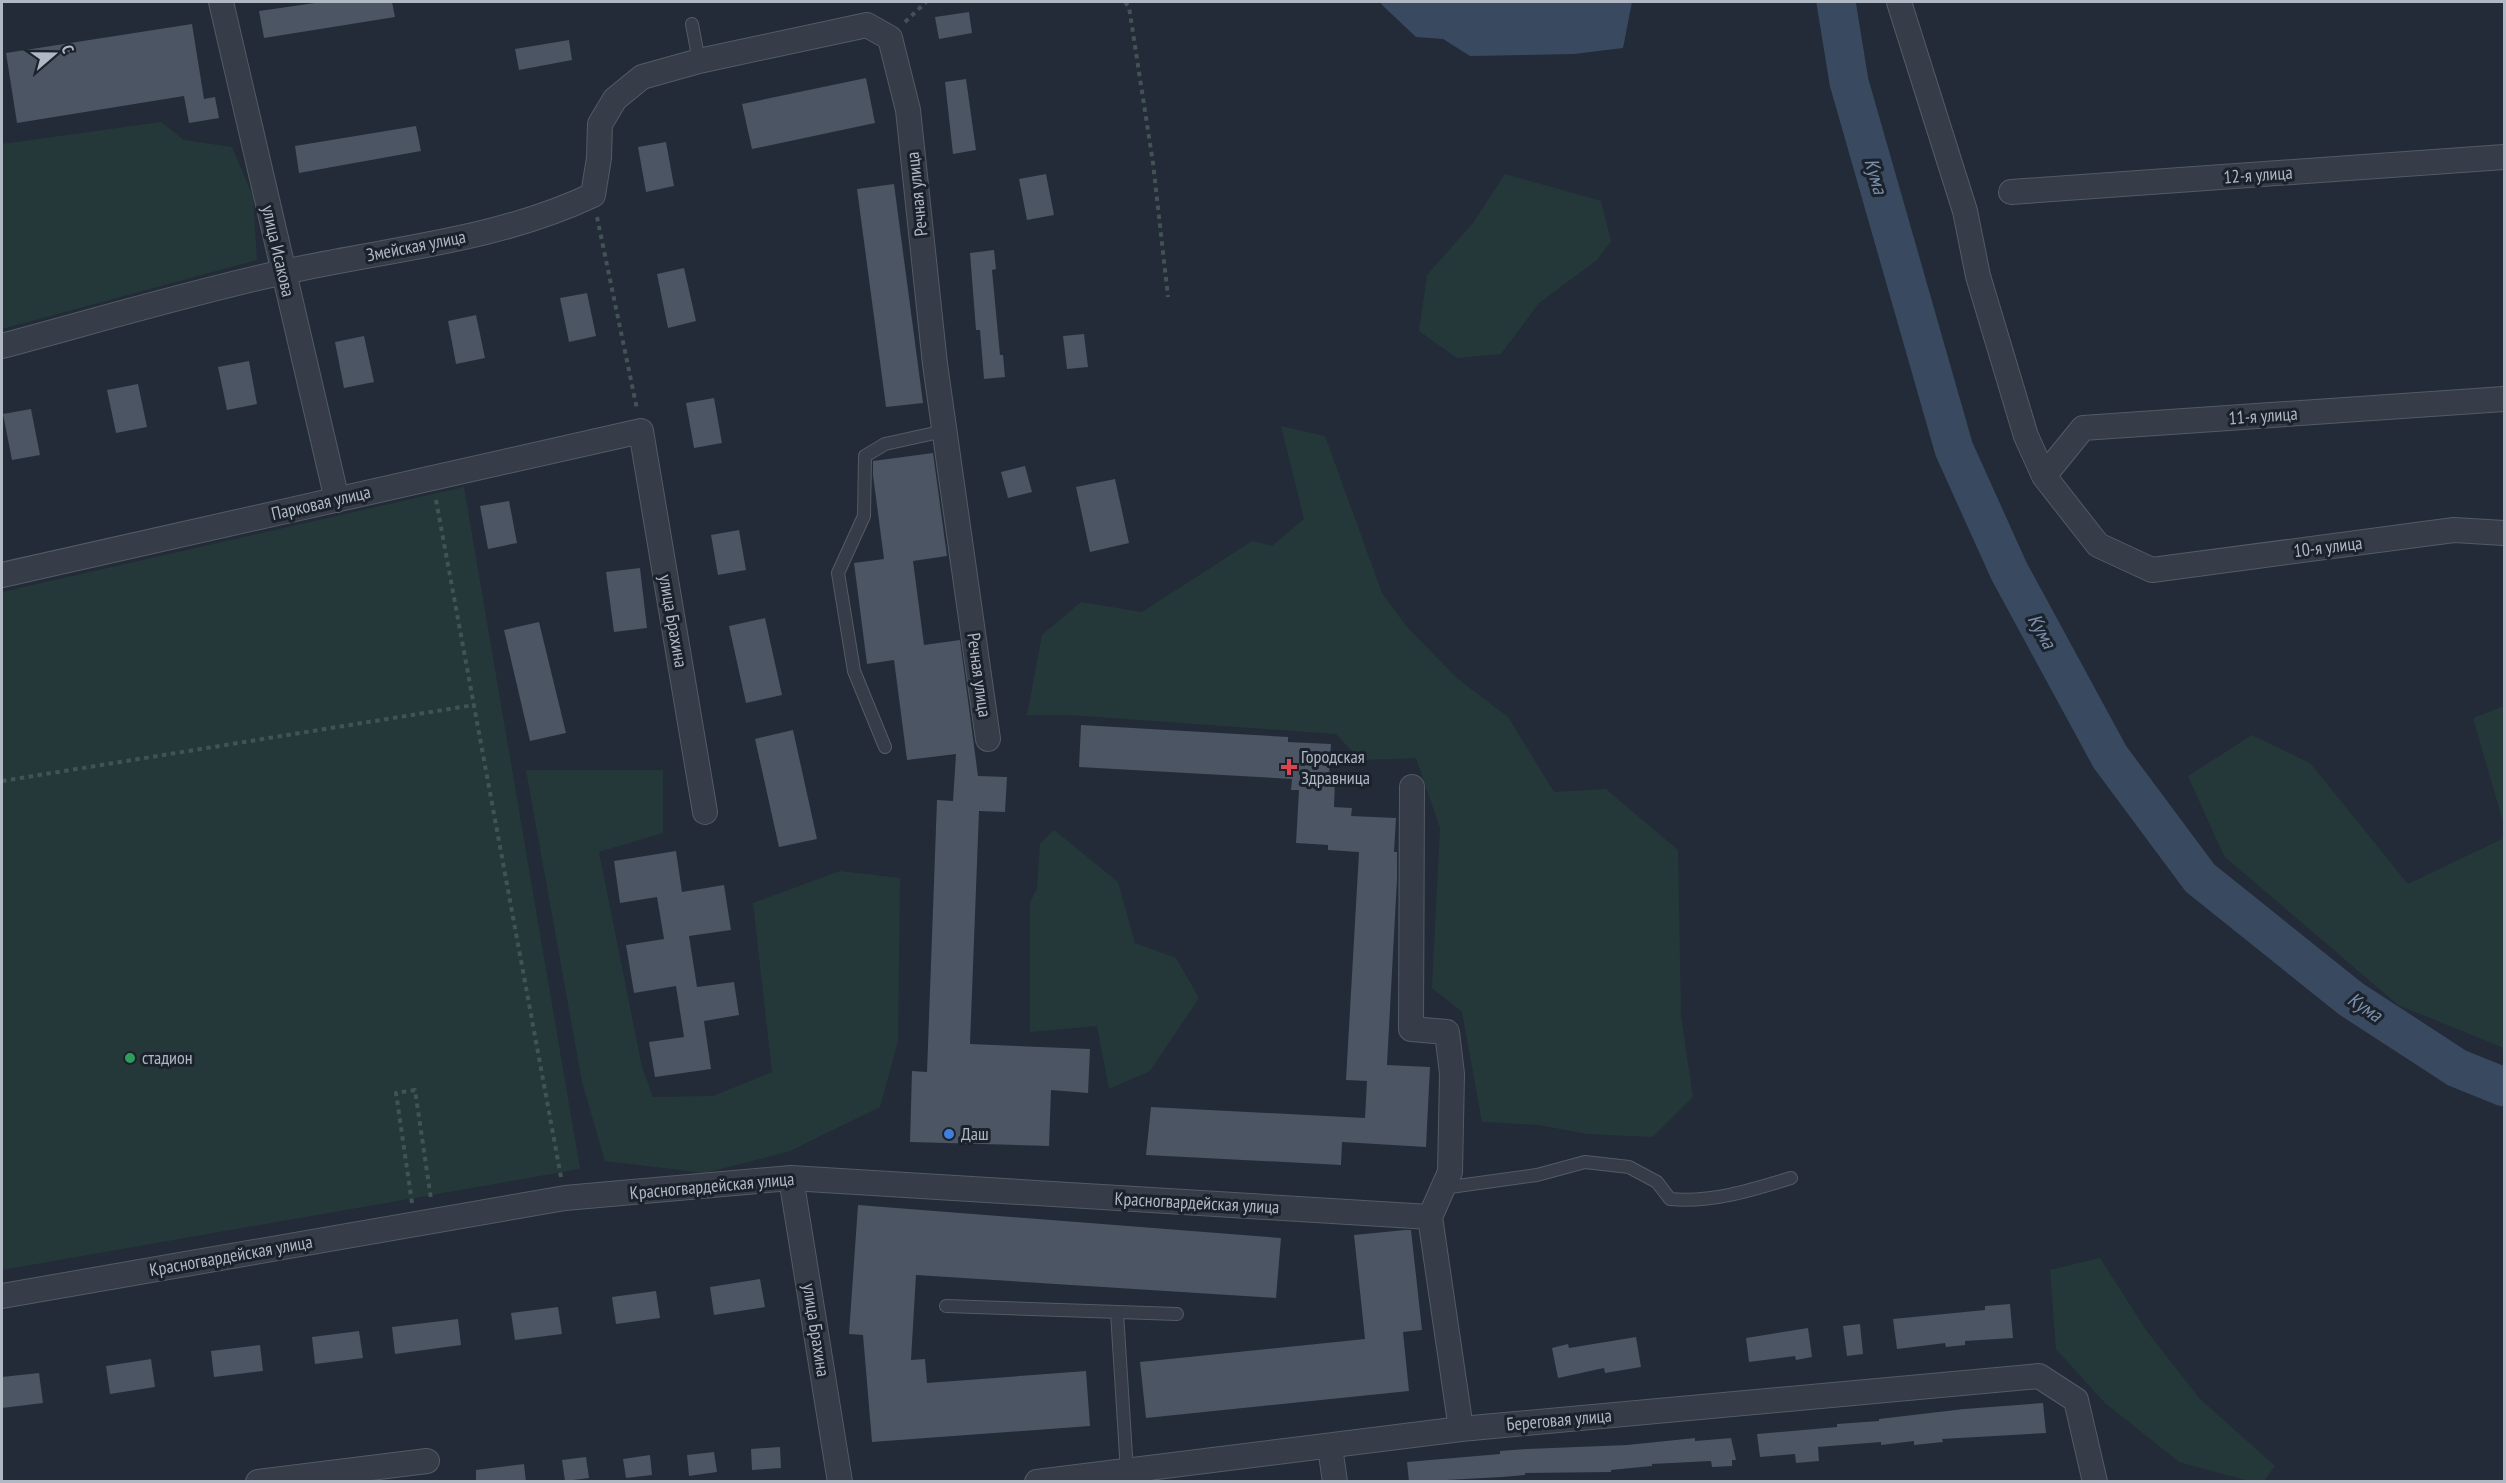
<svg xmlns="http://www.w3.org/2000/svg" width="2506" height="1483" font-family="'PT Sans Narrow',sans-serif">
	<rect width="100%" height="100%" fill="#222b37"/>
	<!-- green -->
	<path fill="#253839" d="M161,122L184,140L232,147L253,197L257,260L2,329V144Z
		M1505,174L1601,201L1611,241L1597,260L1539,303L1501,354L1457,358L1419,331L1427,275L1473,223Z
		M1281,426L1325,436L1382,593L1406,626L1458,679L1508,717L1554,792L1606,789L1678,850L1681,1016L1693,1097L1653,1137L1588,1134L1538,1125L1482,1122L1462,1012L1432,988L1440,828L1416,758L1360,760L1336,734L1070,715H1027L1042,635L1081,602L1142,612L1252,541L1272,546L1304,519Z
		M464,487L580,1169L2,1270V592Z
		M2504,706V825L2473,718Z
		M2252,735L2310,763L2408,884L2504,838V1048L2398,1005L2224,856L2188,776Z
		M526,770H663V833L599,852L642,1067L653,1097L713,1096L772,1072L753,903L840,871L900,878L898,1041L880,1107L790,1151L705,1173L605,1161L582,1082Z
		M1054,830L1118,882L1135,943L1176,958L1199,998L1150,1071L1109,1089L1097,1026L1030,1032V902L1037,889L1040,844Z
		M2100,1258L2146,1330L2199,1398L2275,1466L2264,1481H2249L2179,1462L2105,1403L2056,1349L2050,1270Z"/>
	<!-- water -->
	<path fill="#394960" d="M1382,2H1632L1623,48L1574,54L1470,56L1443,39L1416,37L1381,4Z"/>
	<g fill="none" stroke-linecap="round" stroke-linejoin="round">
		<!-- river -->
		<path stroke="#394960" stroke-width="39" d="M1836,2L1849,82L1954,449L2009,571L2110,757L2200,878L2351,999L2457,1068L2504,1087"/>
	</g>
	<!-- building -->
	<path fill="#4b5563" d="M322,2H392L395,17L264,38L259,11Z
		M969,12L972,33L939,39L935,17Z
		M192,24L204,99L215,97L219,118L189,123L184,96L17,123L6,53Z
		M569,40L572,60L519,70L515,49Z
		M866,78L875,123L752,149L742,104Z
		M966,79L976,150L953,154L945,82Z
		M416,126L421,151L299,173L295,146Z
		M666,142L674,186L646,192L638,147Z
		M1046,174L1054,215L1027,220L1019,179Z
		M894,184L923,403L886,407L857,189Z
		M994,250L996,269L992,270L1000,355H1003L1005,377L984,379L980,330H976L970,253Z
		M684,268L696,321L668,328L657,274Z
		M587,293L596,336L569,342L560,298Z
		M476,315L485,358L456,364L448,321Z
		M1084,334L1088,367L1067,369L1063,336Z
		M364,336L374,382L344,388L335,342Z
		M249,361L257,404L227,410L218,367Z
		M138,384L147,427L116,433L107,390Z
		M714,398L722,443L694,448L686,403Z
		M31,409L40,455L12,460L3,414Z
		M933,453L947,556L913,561L924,645L960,640L978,776L1007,777L1005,812L979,811L970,1044L1090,1049L1088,1093L1051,1090L1049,1146L910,1142L912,1071L927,1072L937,800L953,801L956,754L907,760L894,660L867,664L854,563L884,559L873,475V461Z
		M1025,466L1032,492L1008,498L1001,472Z
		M1115,479L1129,543L1090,552L1076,487Z
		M509,501L517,543L488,549L480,506Z
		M739,530L746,570L718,575L711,535Z
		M640,568L647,628L614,632L606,572Z
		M765,618L782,695L746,703L729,626Z
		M539,622L566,733L530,741L504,630Z
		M1081,725L1288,737V742L1331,744L1329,779H1335L1334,807L1352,808L1351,816L1396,818L1394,852H1397V879L1387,1065L1430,1067L1426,1147L1342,1142L1341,1165L1146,1155L1151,1107L1365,1118L1367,1081L1346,1080L1359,852L1328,850V845L1296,843L1299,790H1291L1292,779L1079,767Z
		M793,730L817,839L779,847L755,739Z
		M676,851L682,892L724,885L731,930L689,936L697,987L734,982L739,1015L704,1021L711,1069L655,1077L649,1042L684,1037L676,986L634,993L626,945L664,939L657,897L620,903L614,861Z
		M858,1205L1281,1238L1276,1298L916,1275L911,1360L925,1359L927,1383L1086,1371L1090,1426L872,1442L863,1335L849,1334Z
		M1405,1230H1411L1422,1330L1403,1332L1409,1391L1146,1418L1140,1362L1365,1339L1354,1235Z
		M760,1279L765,1307L714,1315L710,1287Z
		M656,1291L660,1318L616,1324L612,1297Z
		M2010,1304L2013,1338L1965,1341V1345L1946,1347L1945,1343L1897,1349L1893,1319L1985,1310V1306Z
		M558,1307L562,1334L515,1340L511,1313Z
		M458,1319L461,1345L395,1354L392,1327Z
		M1860,1324L1863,1354L1847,1356L1843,1326Z
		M1808,1328L1812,1357L1796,1360L1795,1356L1749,1362L1746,1338Z
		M359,1331L363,1358L315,1364L312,1337Z
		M1636,1337L1641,1367L1605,1373L1604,1368L1558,1378L1552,1348L1568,1344L1569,1348Z
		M260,1345L263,1371L214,1377L211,1351Z
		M151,1359L155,1387L110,1394L106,1366Z
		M39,1373L43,1403L2,1408V1377Z
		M2043,1403L2046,1433L1942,1439L1943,1442L1914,1445V1441L1881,1445V1442L1818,1447L1819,1461L1796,1463L1795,1454L1760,1457L1757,1434L1837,1427V1424L1879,1421V1419L1964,1409Z
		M1695,1438V1441L1731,1438L1736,1460H1732V1466L1712,1467L1711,1461L1652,1464V1466L1611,1470V1472L1525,1473V1475L1502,1477L1409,1482L1407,1462L1500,1454V1451L1527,1449L1627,1445Z
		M780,1447L781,1468L752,1470L751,1449Z
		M714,1452L717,1472L689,1476L687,1455Z
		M650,1455L652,1475L626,1478L623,1459Z
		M586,1457L589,1478L565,1481L562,1460Z
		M524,1464L526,1482H476V1470Z"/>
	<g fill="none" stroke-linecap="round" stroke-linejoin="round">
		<!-- lane casing -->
		<g stroke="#535b65" stroke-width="14">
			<path id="lane" d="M692,24L699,61
				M885,747L854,671L838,573L864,516L865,456L885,444L944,431
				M1443,1188L1537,1175L1585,1162L1629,1167L1657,1182L1670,1199C1711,1203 1752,1190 1791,1178
				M946,1306L1177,1314
				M1117,1313L1127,1471"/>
		</g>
		<!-- street casing -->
		<g stroke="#535b65" stroke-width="26">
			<path id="street" d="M221,2L337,500
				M1899,2L1965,211L1978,276L2026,436L2044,476L2098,545L2152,570L2454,530L2504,533
				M2011,192L2504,157
				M2,346C95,321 189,293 284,272C387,249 496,241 593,195L599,158L600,124L615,99L642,77L699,61L867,25L890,38L908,110L935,364L988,739
				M2044,476L2083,428L2504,399
				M2,575L641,431L705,812
				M1412,787L1411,1029L1447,1032L1452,1074L1450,1172L1430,1217L1461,1429
				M791,1178L840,1482
				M2,1296L565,1198L791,1178L1430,1217
				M1330,1447L1335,1482
				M258,1482L427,1461
				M1037,1482L1461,1429L2039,1376L2076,1400L2095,1482"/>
		</g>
		<!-- path -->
		<path stroke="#425355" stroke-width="4" stroke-dasharray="4.5 4.5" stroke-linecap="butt" d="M1125,2L1129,7L1153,163L1168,297
			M905,22L926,2
			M597,217L637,409
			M436,500L561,1177
			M2,781L474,705
			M412,1203L396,1093L415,1090L431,1199"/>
		<!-- lane -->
		<use href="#lane" stroke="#363d48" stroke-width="12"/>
		<!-- street -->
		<use href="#street" stroke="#363d48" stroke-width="24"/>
	</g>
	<!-- markers -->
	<path fill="#e0444e" stroke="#1b222c" stroke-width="2" d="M1286 758h6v6h6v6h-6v6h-6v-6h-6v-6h6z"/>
	<circle fill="#2e9e5b" stroke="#1b222c" stroke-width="2" cx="130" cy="1058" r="6"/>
	<circle fill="#3f7fe0" stroke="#1b222c" stroke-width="2" cx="949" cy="1134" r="6"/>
	<g text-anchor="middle" stroke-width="6" stroke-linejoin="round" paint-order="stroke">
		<!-- street labels -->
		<g font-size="18" fill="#b0b8c4" stroke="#1b222c">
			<text transform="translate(2258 175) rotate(-4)" y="6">12-я улица</text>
			<text transform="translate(917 194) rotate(-96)" y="6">Речная улица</text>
			<text transform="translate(416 246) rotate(-11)" y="6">Змейская улица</text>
			<text transform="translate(278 251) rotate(77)" y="6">улица Исакова</text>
			<text transform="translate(2263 416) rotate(-4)" y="6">11-я улица</text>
			<text transform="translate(321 503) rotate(-13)" y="6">Парковая улица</text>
			<text transform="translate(2328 547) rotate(-7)" y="6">10-я улица</text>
			<text transform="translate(673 621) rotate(80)" y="6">улица Брахина</text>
			<text transform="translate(979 675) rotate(82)" y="6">Речная улица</text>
			<text transform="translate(712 1186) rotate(-5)" y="6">Красногвардейская улица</text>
			<text transform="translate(1197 1203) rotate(3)" y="6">Красногвардейская улица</text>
			<text transform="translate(231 1256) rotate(-10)" y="6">Красногвардейская улица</text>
			<text transform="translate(816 1330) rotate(81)" y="6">улица Брахина</text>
			<text transform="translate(1559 1420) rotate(-5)" y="6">Береговая улица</text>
		</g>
		<!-- poi labels -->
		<g font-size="18" fill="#b0b8c4" stroke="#1b222c" text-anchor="start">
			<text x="1301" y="763">Городская<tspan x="1301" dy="21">Здравница</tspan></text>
			<text x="142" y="1064">стадион</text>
			<text x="961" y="1140">Даш</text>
		</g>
		<!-- water labels -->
		<g font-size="20" font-style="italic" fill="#7a8faa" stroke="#1b222c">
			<text transform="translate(1876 176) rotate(74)" y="7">Кума</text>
			<text transform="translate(2042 631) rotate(61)" y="7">Кума</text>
			<text transform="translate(2365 1007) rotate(34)" y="7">Кума</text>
		</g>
	</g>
	<!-- border -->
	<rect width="2506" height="1483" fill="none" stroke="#b0b8c4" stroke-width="6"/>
	<!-- north arrow -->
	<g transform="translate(54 54) rotate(70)" stroke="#1b222c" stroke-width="4.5" paint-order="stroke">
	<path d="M0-4.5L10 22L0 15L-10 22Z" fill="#b0b8c4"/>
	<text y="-9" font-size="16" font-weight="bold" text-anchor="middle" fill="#b0b8c4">С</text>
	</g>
</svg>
